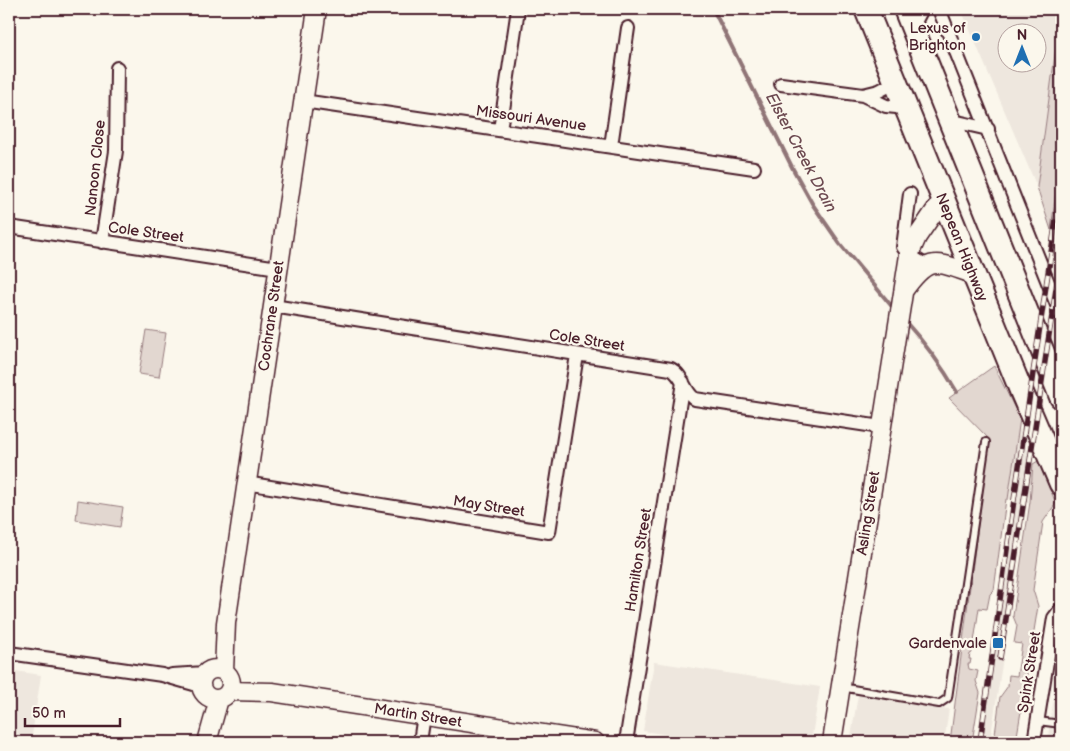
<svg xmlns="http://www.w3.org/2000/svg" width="1070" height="751" font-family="'Balsamiq Sans',sans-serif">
	<rect width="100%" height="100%" fill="#fbf7ec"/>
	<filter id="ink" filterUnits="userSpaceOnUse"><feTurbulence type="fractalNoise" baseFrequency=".02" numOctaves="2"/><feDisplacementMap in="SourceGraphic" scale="10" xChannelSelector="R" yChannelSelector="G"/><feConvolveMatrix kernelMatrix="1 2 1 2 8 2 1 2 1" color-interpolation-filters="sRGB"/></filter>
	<g filter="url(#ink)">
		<!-- built -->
		<path fill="#eee7de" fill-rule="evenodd" d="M961,9H1059L1057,40L1037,187ZM1008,32H1038V62H1008Z
			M1061,152V249L1051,230Z
			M1019,429L1033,464L1029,502H1027L990,742H977L1012,500L1008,499Z
			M1060,661L1061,662V742H1047Z
			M654,662L820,687L811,742H716L643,731Z
			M9,670L41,675L31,742H9Z
			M858,695L949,709L944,742H850Z"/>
		<!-- green -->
		<path fill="#e2d7d0" stroke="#967b7e" d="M1059,9H1061V152L1051,230L1037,187L1057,40Z
			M146,330L166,333L159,377L139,374Z
			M994,366L1020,419L1008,499H1006L994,590L990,594L987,609L979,608L974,642H972L973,647L971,648L972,653L970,654L969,659H971L970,664H968L969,669L978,671L976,681L980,693L972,742H950L989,439L949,398Z
			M1038,461L1056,503L1043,522L1033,590L1038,606L1016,742H994L1000,697L1008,686L1009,675L1017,676L1022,644L1014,643L1017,626L1013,616L1030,502L1033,464Z
			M78,500L123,507L120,527L76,520Z"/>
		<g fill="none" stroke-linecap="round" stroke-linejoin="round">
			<!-- stream -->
			<path stroke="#907477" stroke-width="4" d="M713,9L793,169L813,205L840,244L894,309
				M904,320C924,342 942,366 957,392"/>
			<!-- lane casing -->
			<g stroke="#4a1f2b" stroke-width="10">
				<path id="lane" d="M841,687L939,704L948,698L986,442
					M1038,721L1061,724"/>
			</g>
			<!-- street casing -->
			<g stroke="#4a1f2b" stroke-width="16">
				<path id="street" d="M939,9L1061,315
					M913,26L922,9
					M781,84L863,95L886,106L907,108
					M863,95L879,91L896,82
					M303,101L754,168
					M949,120L988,129
					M500,130L518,9
					M611,146L628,28
					M910,194L903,247L909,255L927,266
					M9,227L278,268
					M102,242L116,151L117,68
					M273,306L671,369C683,375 684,392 695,399L881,427
					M246,483L549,532L577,355
					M9,653L162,675L201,686
					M172,675L205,673
					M420,742L424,715
					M626,742L683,382
					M1034,742L1054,618L1061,609"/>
			</g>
			<!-- secondary casing -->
			<g stroke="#4a1f2b" stroke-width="21">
				<path id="secondary" d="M904,290C930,254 936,262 973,274
					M201 684a15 15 0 1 1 30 0a15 15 0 1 1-30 0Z
					M224,671L226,623L317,9
					M229,691L272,692L595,742
					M207,742L219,699
					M832,742L909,255L917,237L943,199"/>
			</g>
			<!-- highway casing -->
			<g stroke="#4a1f2b" stroke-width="26">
				<path id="highway" d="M866,9L1022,393L1061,484
					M905,9L1061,397"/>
			</g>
			<!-- lane -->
			<use href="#lane" stroke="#fbf7ec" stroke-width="6"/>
			<!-- street -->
			<use href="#street" stroke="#fbf7ec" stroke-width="12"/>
			<!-- secondary -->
			<use href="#secondary" stroke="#fbf7ec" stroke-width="18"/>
			<!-- highway -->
			<use href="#highway" stroke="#fbf7ec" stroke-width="22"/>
			<!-- rail casing -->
			<g stroke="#4a1f2b" stroke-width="5.5">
				<path id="rail" d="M1000,658L1061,256
					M980,742L1014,500L1061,186"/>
			</g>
			<!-- rail -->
			<use href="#rail" stroke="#fbf7ec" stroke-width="4" stroke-dasharray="11" stroke-linecap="butt"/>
		</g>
	</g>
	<!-- markers -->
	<g fill="#1f6fb2" stroke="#fbf7ec" stroke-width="2">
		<circle cx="976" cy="37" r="5"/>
		<rect x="992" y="637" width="12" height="12" rx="2.5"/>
	</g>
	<g text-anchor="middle" stroke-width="4.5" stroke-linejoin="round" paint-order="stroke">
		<!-- poi labels -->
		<g font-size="15" fill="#4a1f2b" stroke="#fbf7ec" text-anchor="end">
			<text x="966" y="33">Lexus of<tspan x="966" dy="17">Brighton</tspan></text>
			<text x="987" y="648">Gardenvale</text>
		</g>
		<!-- street labels -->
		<g font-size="15" fill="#4a1f2b" stroke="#fbf7ec">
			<text transform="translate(531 118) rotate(8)" y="5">Missouri Avenue</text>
			<text transform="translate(95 168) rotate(-84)" y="5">Nanoon Close</text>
			<text transform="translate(146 232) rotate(8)" y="5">Cole Street</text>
			<text transform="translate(962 247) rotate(68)" y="5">Nepean Highway</text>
			<text transform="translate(271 316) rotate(-82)" y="5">Cochrane Street</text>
			<text transform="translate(587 340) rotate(9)" y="5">Cole Street</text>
			<text transform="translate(489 506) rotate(9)" y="5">May Street</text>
			<text transform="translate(868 513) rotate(-81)" y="5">Asling Street</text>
			<text transform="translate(638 560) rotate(-81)" y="5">Hamilton Street</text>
			<text transform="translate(1029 672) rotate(-81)" y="5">Spink Street</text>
			<text transform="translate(418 715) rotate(9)" y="5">Martin Street</text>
		</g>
		<!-- water labels -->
		<g font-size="16" font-style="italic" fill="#6d4a51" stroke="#fbf7ec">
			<text transform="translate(802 152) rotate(62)" y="6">Elster Creek Drain</text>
		</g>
	</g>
	<!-- margin -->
	<rect width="1070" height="751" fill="none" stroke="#fbf7ec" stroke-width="30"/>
	<rect x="15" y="15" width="1040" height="721" fill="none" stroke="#4a1f2b" stroke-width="2" filter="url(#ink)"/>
	<!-- north arrow -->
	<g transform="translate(1022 48)"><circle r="24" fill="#fbf7ec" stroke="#b4a19f"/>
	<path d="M0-4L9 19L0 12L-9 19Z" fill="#1f6fb2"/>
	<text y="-8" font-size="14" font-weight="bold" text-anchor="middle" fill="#4a1f2b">N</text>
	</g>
	<!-- scale -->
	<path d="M25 718v8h95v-8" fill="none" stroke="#4a1f2b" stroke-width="2.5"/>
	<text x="32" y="718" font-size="15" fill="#4a1f2b" stroke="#fbf7ec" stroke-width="4" paint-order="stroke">50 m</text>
</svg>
